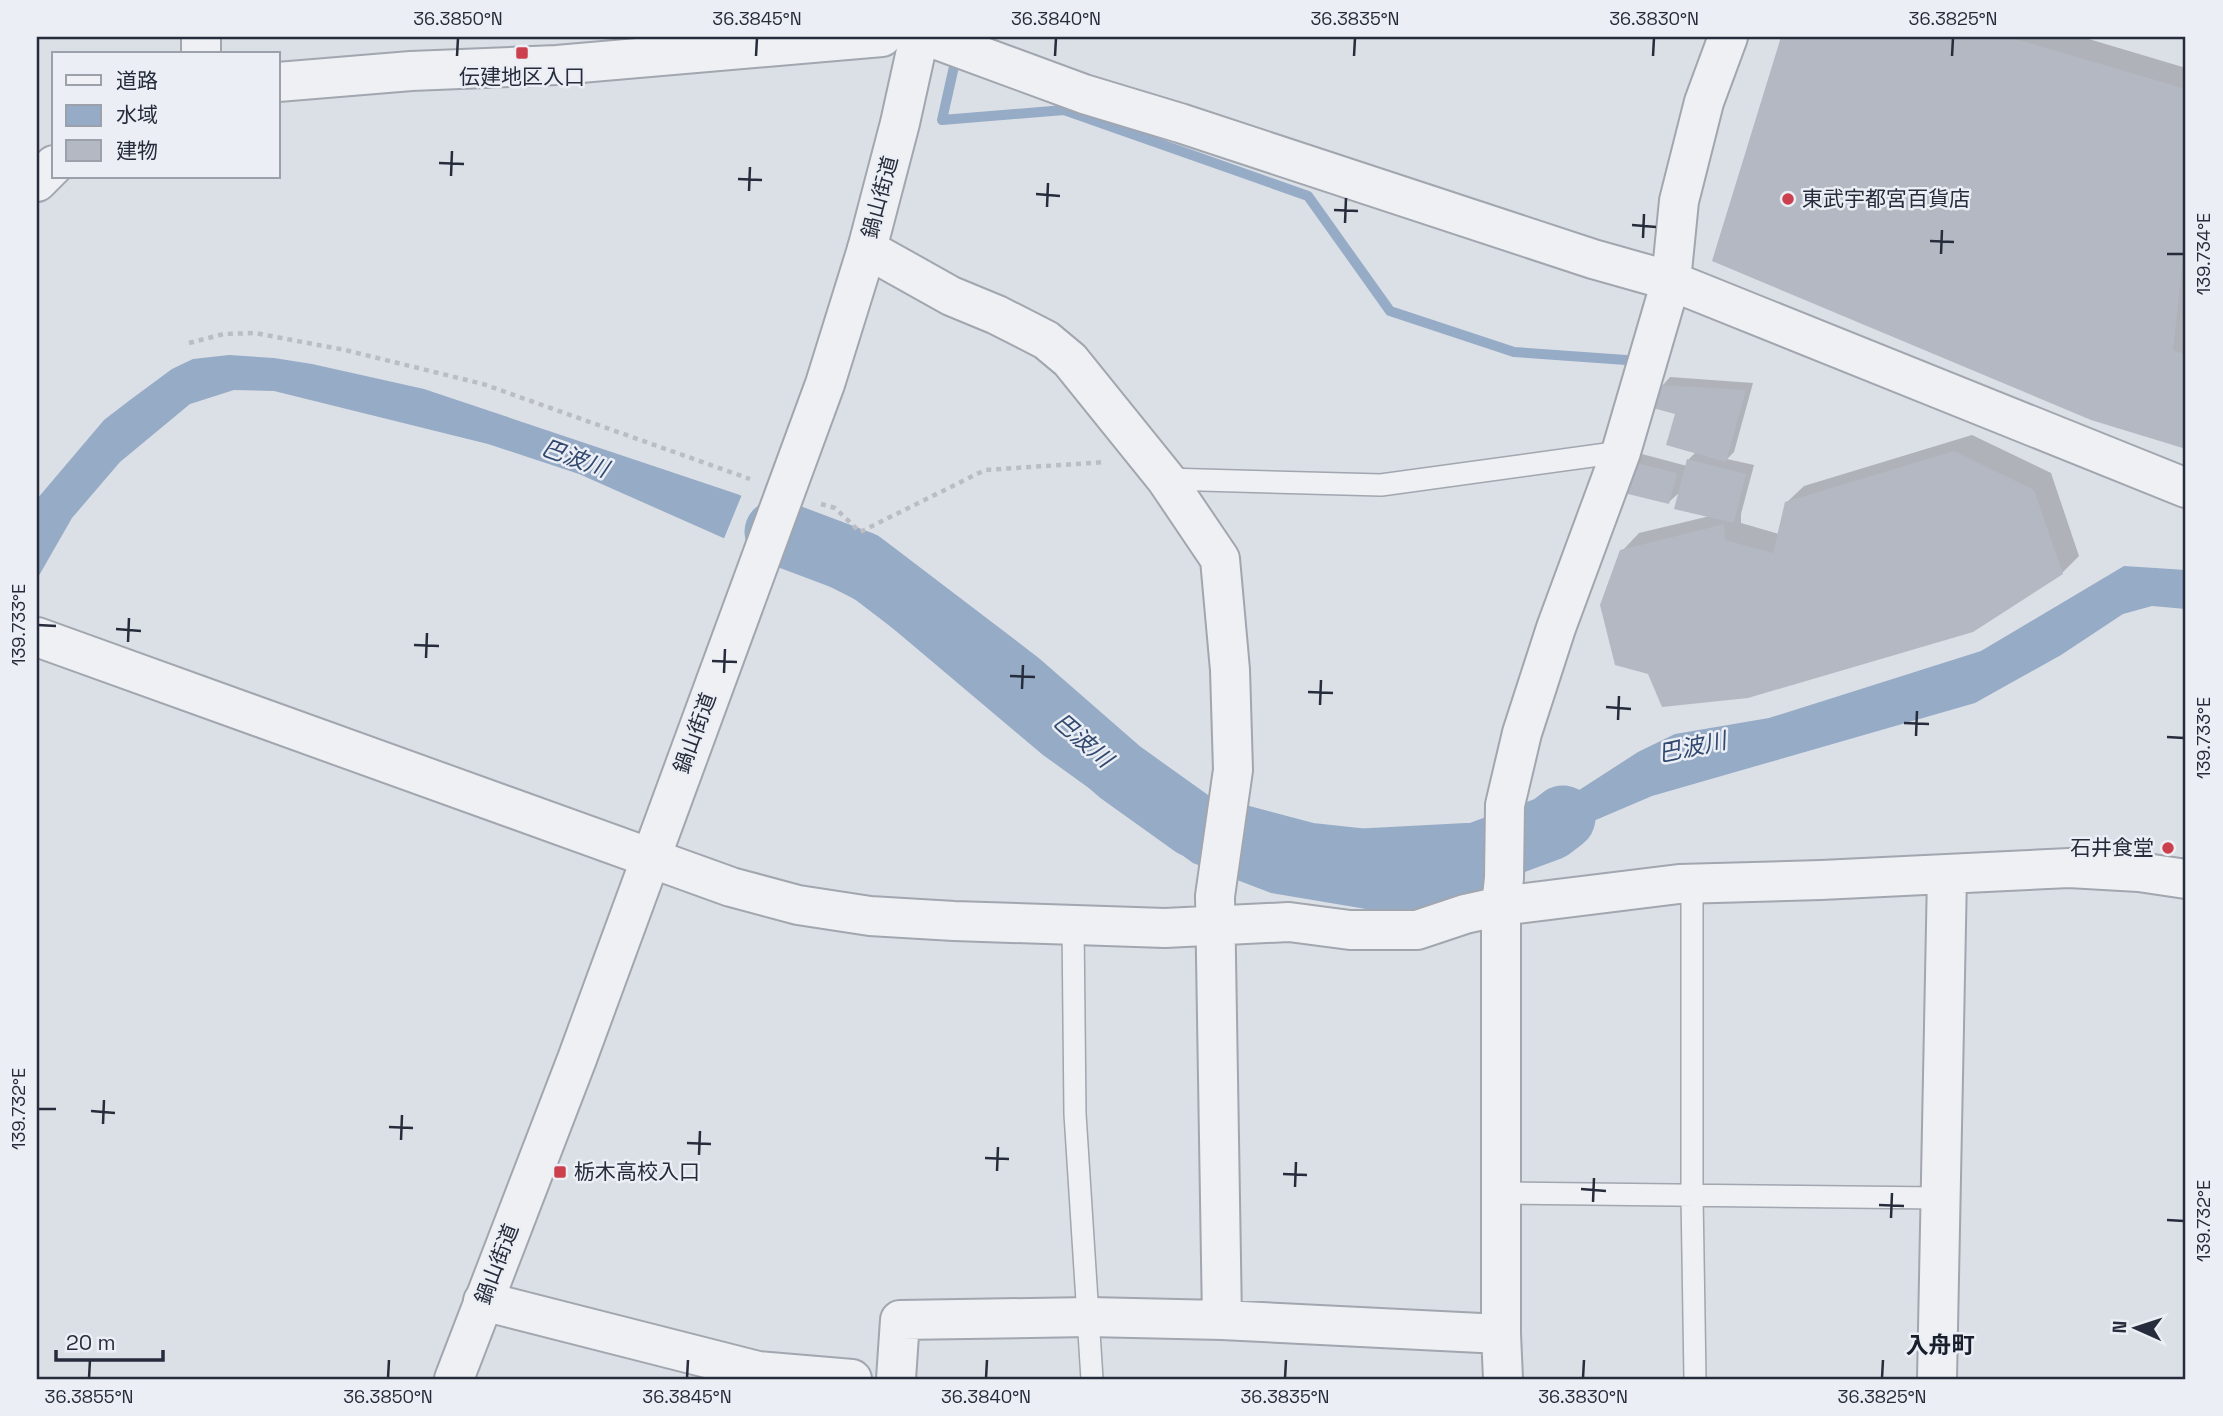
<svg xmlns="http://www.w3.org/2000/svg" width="2223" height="1416" font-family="'Space Grotesk','Noto Sans JP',sans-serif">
	<rect width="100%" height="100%" fill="#dbdfe6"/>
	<!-- water -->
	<path fill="#96abc6" d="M229,355L274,358L312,364L424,389L737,494L833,532L862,566L929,614L1040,701L1058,724L1205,830L1256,855L1362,877L1428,881L1457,869L1638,752L1675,734L1769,718L1981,651L2124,566L2186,570V609L2152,606L2123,614L2061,655L1975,703L1652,796L1584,825L1460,903L1429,910L1384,912L1271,893L1193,863L1043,755L864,604L807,575L579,474L488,444L274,391L234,390L190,404L120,462L72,518L37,579V499L104,420L130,400L172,369L193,359Z"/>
	<!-- pier -->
	<path fill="#dbdfe6" d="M743,492L817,522L798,574L723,541Z"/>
	<!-- shadow -->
	<path fill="#0003" d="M1783,37H2082L2186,68V447L2092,418L1714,260Z
		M1670,377L1753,383L1734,452L1727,459L1754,465L1741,514V523L1779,534L1786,503L1804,486L1972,435L2051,473L2079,556L2062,573L1622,551L1639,533L1710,516L1681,491L1669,502L1634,463L1642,454L1687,466L1688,460L1696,452L1662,386Z"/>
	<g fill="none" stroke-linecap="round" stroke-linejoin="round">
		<!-- stream -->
		<path stroke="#96abc6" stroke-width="10" d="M957,53L942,120L1064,110L1308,196L1390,311L1514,352L1626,360"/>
		<!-- river -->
		<path stroke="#96abc6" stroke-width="65" d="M777,532L862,564L1018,683L1120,772L1194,825L1307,855L1363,861L1477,855L1550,828L1563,818"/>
	</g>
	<!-- building -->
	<path fill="#b3b8c2" d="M1781,37H2009L2186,89V232L2173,350L2186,355V449L2091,420L1712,261Z
		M1660,385L1746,390L1726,462L1666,445L1675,414L1653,408Z
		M1954,451L2034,490L2063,574L1973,632L1748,698L1662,707L1648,674L1615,665L1600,605L1620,550L1724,524L1725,540L1773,553L1785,502Z
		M1687,459L1746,474L1734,523L1674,509Z
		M1632,462L1677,473L1669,504L1624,493Z"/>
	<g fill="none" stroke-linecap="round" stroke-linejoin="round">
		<!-- service casing -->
		<g stroke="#a1a6af" stroke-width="24">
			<path id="service" d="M1166,479L1381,485L1621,452
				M1692,884V1195L1695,1379
				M1073,924L1075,1114L1092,1379
				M1500,1193L1940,1198"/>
		</g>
		<!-- minor casing -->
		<g stroke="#a1a6af" stroke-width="42">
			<path id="minor" d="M201,37V54
				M929,37L1084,94L1180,123L1593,259L1671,281L2186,488
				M278,82L411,71L557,65L882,37
				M37,182L54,165
				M867,249L951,296L997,315L1046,340L1070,360L1166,479L1220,559L1230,670L1233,770L1215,896L1222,1320
				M37,637L731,887L798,905L870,916L954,921L1165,928L1289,922L1350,930H1417L1465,914L1501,906L1679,884L1821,880L2069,868L2139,872L2186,879
				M483,1301L758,1371L852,1379
				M896,1379L900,1320L1089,1317L1222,1320L1501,1334
				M1503,1379L1501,1334V906L1504,878L1505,805L1522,733L1556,628L1621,452L1671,281L1679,201L1704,102L1728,37
				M1937,1379L1947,875"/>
		</g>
		<!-- tertiary casing -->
		<g stroke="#a1a6af" stroke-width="42">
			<path id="tertiary" d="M454,1379L577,1059L825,384L867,249L900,123L919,37"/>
		</g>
		<!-- path -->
		<path stroke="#babdc4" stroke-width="4.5" stroke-dasharray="5 5" stroke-linecap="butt" d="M189,343L224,334L255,333L345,350L483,384L750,479
			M821,504L835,508L860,532L985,470L1106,462"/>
		<!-- service -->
		<use href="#service" stroke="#eef0f4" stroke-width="21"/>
		<!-- minor -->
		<use href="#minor" stroke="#eef0f4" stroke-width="38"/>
		<!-- tertiary -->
		<use href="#tertiary" stroke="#eef0f4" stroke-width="38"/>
	</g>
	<!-- ticks -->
	<path fill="none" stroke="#262c3b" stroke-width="2.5" d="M457,56L458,38M756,56L757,38M1055,56L1056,38M1354,56L1355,38M1653,56L1654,38M1952,56L1953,38M439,163L464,164M451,176L452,151M738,179L762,180M749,191L750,167M1036,194L1060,196M1047,207L1048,183M1334,210L1358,211M1345,223L1346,198M1632,225L1656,227M1643,238L1644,214M1930,241L1954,242M1941,254L1942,230M2167,254H2184M38,625L56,626M116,629L141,631M128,642L129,618M414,645L439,646M426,658L427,633M712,661L737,662M724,673L725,649M1010,676L1035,677M1022,689L1023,665M1308,692L1333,693M1320,705L1321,680M1606,707L1631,709M1618,720L1619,696M1904,723L1929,724M1916,736L1917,711M2167,737L2184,738M38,1109H56M91,1111L115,1113M103,1124L104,1100M389,1127L413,1128M401,1140L402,1115M687,1143L711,1144M699,1155L700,1131M985,1158L1009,1159M997,1171L998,1147M1283,1174L1307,1175M1295,1187L1296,1162M1581,1189L1606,1191M1593,1202L1594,1178M1879,1205L1904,1206M1891,1218L1892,1193M2167,1220L2184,1221M89,1378L90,1360M388,1378L389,1360M687,1378L688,1360M986,1378L987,1360M1285,1378L1286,1360M1583,1378L1584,1360M1882,1378L1883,1360"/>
	<!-- markers -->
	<g fill="#cc3f4d" stroke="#ebeef4" stroke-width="2.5">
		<rect x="515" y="46" width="14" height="14" rx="3.5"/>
		<circle cx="1788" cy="199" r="7"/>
		<circle cx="2168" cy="848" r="7"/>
		<rect x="553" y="1165" width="14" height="14" rx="3.5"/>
	</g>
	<g text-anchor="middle" stroke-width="5" stroke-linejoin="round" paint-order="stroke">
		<!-- poi labels -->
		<g font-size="21" fill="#262c3b" stroke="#ebeef4" text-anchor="start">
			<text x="522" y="84" text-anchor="middle">伝建地区入口</text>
			<text x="1802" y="206">東武宇都宮百貨店</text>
			<text x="2154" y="855" text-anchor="end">石井食堂</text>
			<text x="574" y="1179">栃木高校入口</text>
		</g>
		<!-- street labels -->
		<g font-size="21" fill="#262c3b" stroke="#ebeef4">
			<text transform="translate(880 197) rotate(-75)" y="7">鍋山街道</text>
			<text transform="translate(695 733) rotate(-70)" y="7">鍋山街道</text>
			<text transform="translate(497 1264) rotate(-69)" y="7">鍋山街道</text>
		</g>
		<!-- water labels -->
		<g font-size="23" font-style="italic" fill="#31496f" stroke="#ebeef4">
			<text transform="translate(575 458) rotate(20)" y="8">巴波川</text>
			<text transform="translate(1083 740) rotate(41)" y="8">巴波川</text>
			<text transform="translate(1692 747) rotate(-12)" y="8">巴波川</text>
		</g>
		<!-- neighbourhood labels -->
		<g font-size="23" font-weight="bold" fill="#181e2c" stroke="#ebeef4">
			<text x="1940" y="1353">入舟町</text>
		</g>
	</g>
	<!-- border -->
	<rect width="2223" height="1416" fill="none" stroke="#ebeef4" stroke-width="77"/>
	<!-- legend -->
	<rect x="52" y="52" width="228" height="126" fill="#ebeef4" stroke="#9ca0aa" stroke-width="2"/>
	<rect x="66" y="75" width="35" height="10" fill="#eef0f4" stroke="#9ca0aa" stroke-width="2"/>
	<text x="116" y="88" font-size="21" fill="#262c3b">道路</text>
	<rect x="66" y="105" width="35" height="21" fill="#96abc6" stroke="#9ca0aa" stroke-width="2"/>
	<text x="116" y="122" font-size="21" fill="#262c3b">水域</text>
	<rect x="66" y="140" width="35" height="21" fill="#b3b8c2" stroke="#9ca0aa" stroke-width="2"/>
	<text x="116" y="158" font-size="21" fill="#262c3b">建物</text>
	<!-- north arrow -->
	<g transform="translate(2136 1328) rotate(273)" stroke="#ebeef4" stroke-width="5" paint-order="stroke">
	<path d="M0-5L12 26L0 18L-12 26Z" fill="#262c3b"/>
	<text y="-10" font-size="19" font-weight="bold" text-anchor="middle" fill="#262c3b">N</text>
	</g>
	<!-- scale -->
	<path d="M56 1350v10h107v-10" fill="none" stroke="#262c3b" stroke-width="3.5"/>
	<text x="66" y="1350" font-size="21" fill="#262c3b" stroke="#ebeef4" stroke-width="5" paint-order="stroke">20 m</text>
	<rect x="38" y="38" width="2146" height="1340" fill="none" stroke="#262c3b" stroke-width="2.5"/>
	<g font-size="18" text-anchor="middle" fill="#262c3b">
		<text x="458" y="25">36.3850°N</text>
		<text x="757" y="25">36.3845°N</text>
		<text x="1056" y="25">36.3840°N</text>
		<text x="1355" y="25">36.3835°N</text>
		<text x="1654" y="25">36.3830°N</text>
		<text x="1953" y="25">36.3825°N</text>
		<text transform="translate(2204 254) rotate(-90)" y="6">139.734°E</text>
		<text transform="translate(19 625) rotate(-90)" y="6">139.733°E</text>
		<text transform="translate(2204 738) rotate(-90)" y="6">139.733°E</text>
		<text transform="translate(19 1109) rotate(-90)" y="6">139.732°E</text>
		<text transform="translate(2204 1221) rotate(-90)" y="6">139.732°E</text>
		<text x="89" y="1403">36.3855°N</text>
		<text x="388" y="1403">36.3850°N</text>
		<text x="687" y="1403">36.3845°N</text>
		<text x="986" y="1403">36.3840°N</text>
		<text x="1285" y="1403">36.3835°N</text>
		<text x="1583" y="1403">36.3830°N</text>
		<text x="1882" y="1403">36.3825°N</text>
	</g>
</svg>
